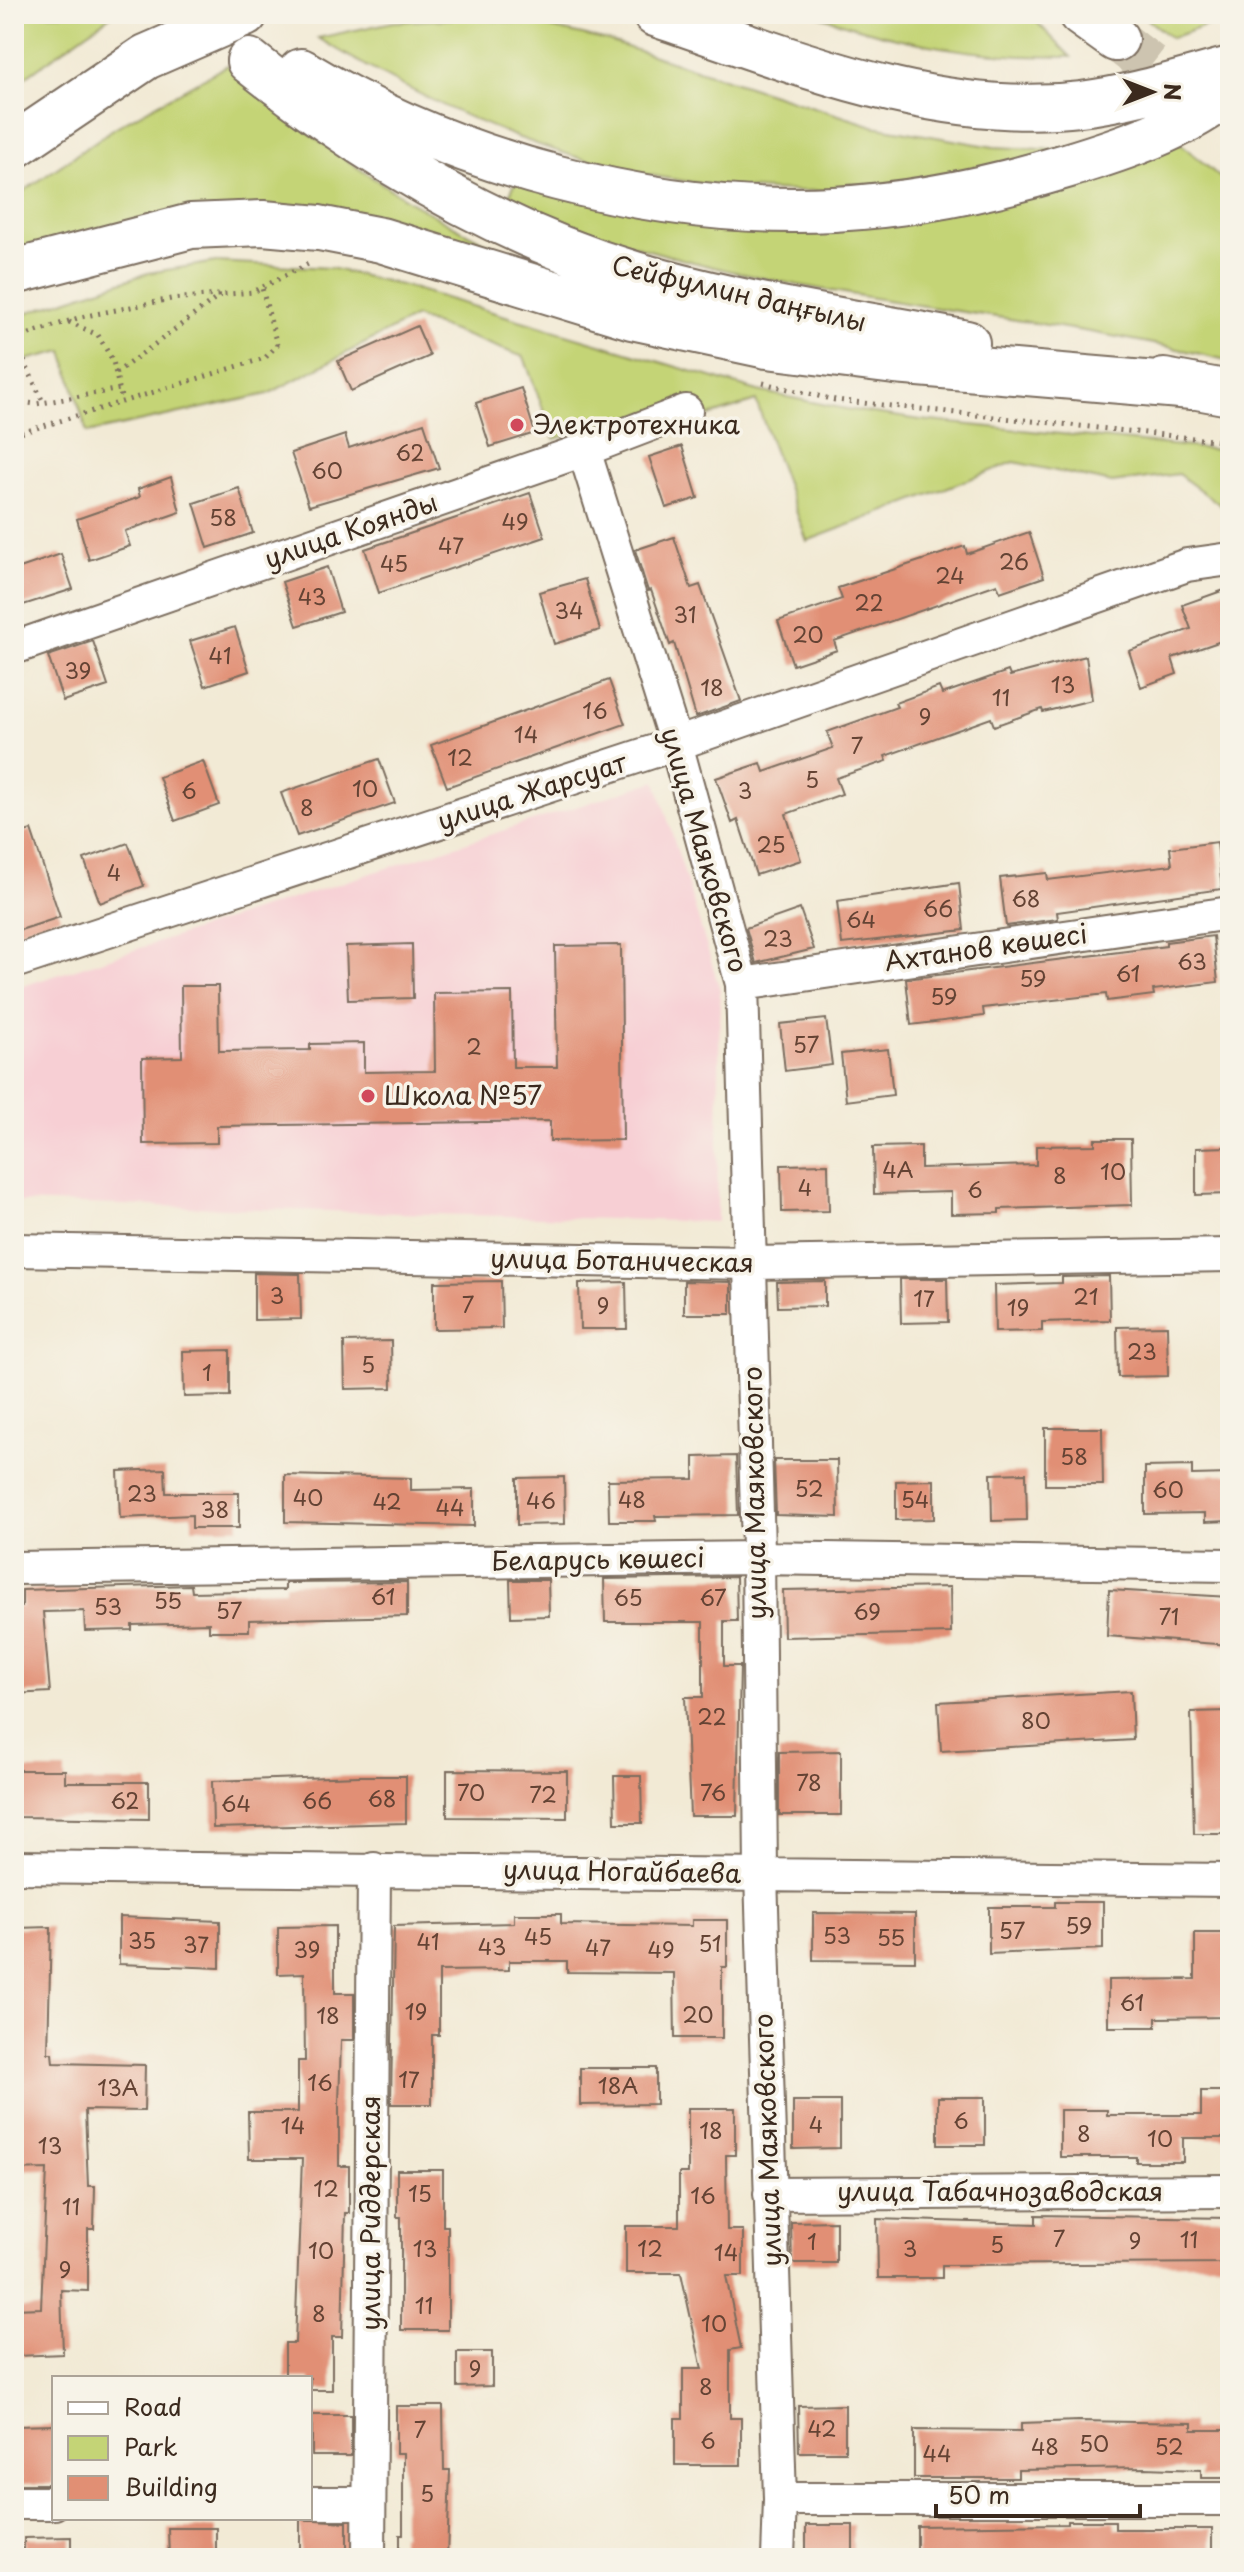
<svg xmlns="http://www.w3.org/2000/svg" width="1244" height="2572" font-family="'Playpen Sans',sans-serif">
	<rect width="100%" height="100%" fill="#f7f3e8"/>
	<filter id="ink" filterUnits="userSpaceOnUse"><feTurbulence type="fractalNoise" baseFrequency=".0125" numOctaves="2"/><feDisplacementMap in="SourceGraphic" scale="16" xChannelSelector="R" yChannelSelector="G"/><feConvolveMatrix kernelMatrix="1 2 1 2 8 2 1 2 1" color-interpolation-filters="sRGB"/></filter>
	<filter id="wash" filterUnits="userSpaceOnUse"><feTurbulence type="fractalNoise" baseFrequency=".006" numOctaves="4" result="noise"/><feDisplacementMap in="SourceGraphic" scale="32" xChannelSelector="R" yChannelSelector="G"/><feGaussianBlur stdDeviation="1.8" result="paint"/><feColorMatrix in="noise" values="0 0 0 0 0 0 0 0 0 0 0 0 0 0 0 0 0 1.4 0 .05"/><feComposite in="paint" operator="in"/></filter>
	<g filter="url(#wash)">
		<rect width="100%" height="100%" fill="#f2ead5"/>
		<!-- built -->
		<path fill="#f7cfd4" d="M656,781L720,990L717,1222L16,1202L20,987Z"/>
		<!-- green -->
		<path fill="#c4d476" stroke="#807f4a" stroke-width="2" d="M14,14H113L14,85Z
			M814,14H1029L1071,57C981,58 900,44 814,14Z
			M1141,14H1230V17L1171,38Z
			M469,18L539,25L608,41L873,126L994,147L1064,150C1027,159 989,173 952,177C904,184 844,192 796,191C615,187 471,130 318,38L393,22Z
			M228,65C326,154 436,226 559,276L382,233L14,260V198L116,127Z
			M1180,143L1230,186V361C1022,309 802,304 598,234C568,224 538,209 509,196L516,181L663,216Z
			M216,262L330,268L401,285L758,391L846,409L921,420L1230,451V512L1178,474L1112,483L1014,462L807,541L756,401L706,417L693,399L554,439L524,357L415,317L268,394L87,433L63,351L14,363V317L148,273Z"/>
		<g id="blocks">
			<!-- building -->
			<path fill="#e18f74" d="M417,326L430,356L351,391L338,361Z
				M521,388L535,433L490,447L476,403Z
				M424,423L439,468L309,506L291,453L345,435L349,448Z
				M682,446L698,498L666,508L649,457Z
				M171,477L180,512L125,531L130,546L89,560L77,519L140,497L138,489Z
				M239,488L253,533L208,548L194,503Z
				M530,493L545,537L379,593L365,549Z
				M1029,532L1044,577L1000,592L997,584L834,641L837,650L793,665L778,621L842,599L838,588L965,546L967,554Z
				M674,537L691,588L700,585L741,701L696,717L674,643L670,645L651,590L648,591L635,550Z
				M61,554L73,589L14,608V570Z
				M327,567L341,612L297,626L282,582Z
				M585,579L600,630L554,644L539,592Z
				M1230,588V638L1172,658L1177,674L1141,687L1129,651L1191,629L1182,605Z
				M235,627L249,671L205,686L190,641Z
				M93,641L108,686L63,701L48,656Z
				M1086,656L1092,700L1043,712L1042,709L994,726L991,718L885,756L887,761L836,778L842,794L786,814L801,860L756,875L738,820L732,823L716,778L761,763L764,772L833,748L827,732L897,707L895,703L939,687L942,694L1008,671L1010,676Z
				M609,680L625,724L447,787L431,745Z
				M379,759L395,803L297,836L281,793Z
				M203,761L219,805L175,821L159,777Z
				M31,830L60,917L14,932V836Z
				M1217,842L1222,889L1057,912L1058,919L1006,926L1000,878L1047,873L1048,880L1172,865L1170,848Z
				M128,843L144,886L100,903L84,859Z
				M959,883L964,930L842,944L837,901Z
				M800,909L814,949L756,963L746,928Z
				M1213,936L1218,982L1153,990L1154,995L1107,1001L1106,994L983,1008L984,1016L911,1025L906,979L1166,946V942Z
				M412,944L413,998L348,1000L346,946Z
				M621,945L623,1140L550,1141V1121L217,1126V1143L143,1144L142,1058L182,1057L181,986H218L219,1051L310,1050V1044L364,1043V1072L435,1071L434,993L512,992L513,1067H557L555,946Z
				M826,1019L832,1065L785,1071L780,1024Z
				M888,1049L893,1095L846,1101L841,1054Z
				M1095,1139H1131L1132,1205L999,1209V1213L951,1214V1192L874,1194L873,1147L921,1146V1168L1036,1165V1146L1095,1145Z
				M1230,1147V1194L1196,1195V1148Z
				M828,1164L829,1211L782,1212L781,1165Z
				M254,1273L300,1274L301,1319L254,1320Z
				M1109,1276L1110,1320L1042,1322V1331L995,1332L994,1285L1062,1283V1277Z
				M900,1279H947L948,1322L901,1323Z
				M501,1281L502,1328L434,1329V1282Z
				M684,1281L731,1282V1314H684Z
				M825,1281V1306L778,1307L777,1282Z
				M626,1282L627,1329H580L579,1283Z
				M1167,1326L1168,1376L1118,1377L1117,1327Z
				M391,1341L392,1388L345,1389L344,1342Z
				M230,1350V1396L184,1397L183,1351Z
				M1045,1428H1102L1103,1485H1045Z
				M736,1456L738,1515L655,1516L656,1521H609L608,1480L694,1479V1457Z
				M774,1460H837L838,1517L776,1515Z
				M1192,1466V1475L1230,1474V1521L1205,1522V1513L1145,1514V1467Z
				M165,1469L166,1493H239V1528H192V1515L120,1518L118,1471Z
				M1026,1473L1027,1520L992,1521L991,1474Z
				M285,1475L411,1478V1490L474,1489V1526L285,1522Z
				M564,1477L565,1524L517,1525V1478Z
				M934,1480V1519L896,1520V1481Z
				M736,1577L737,1621H724V1666H740L737,1816H690L685,1697H703V1622H605L604,1579Z
				M510,1580H548L549,1616L511,1617Z
				M407,1582V1616L249,1620V1631H209V1623L132,1625V1630L85,1631L84,1611L43,1612L50,1692L14,1694V1607H22V1590L191,1585L192,1592L285,1590V1583Z
				M950,1587L951,1633L784,1637L783,1590Z
				M1109,1590L1230,1597V1645L1107,1636Z
				M1131,1691L1133,1740L941,1751L938,1702Z
				M1230,1711V1834H1194L1191,1712Z
				M841,1751V1815H779V1752Z
				M18,1770H65V1782H149V1819L18,1817Z
				M447,1770L567,1771V1818L447,1817Z
				M359,1776H406V1823L213,1828L212,1781Z
				M614,1776H641L642,1823H615Z
				M1055,1902H1103V1949L989,1954V1907H1055Z
				M813,1913L915,1914V1961L813,1960Z
				M514,1914H561V1924L692,1926V1920H727V1967H722V2038H675L674,1973L567,1972V1961H509V1970L439,1971V2035H432V2104H391L394,1926L514,1923Z
				M119,1917L220,1921V1968L119,1964Z
				M335,1926V1993H354V2040H341L339,2104V2166H349V2213H345L342,2337H332V2390H310V2378H285V2343H295L302,2159H249L248,2112H298V2061H305L304,1973L278,1974V1927Z
				M51,1927L48,2053H52L53,2063L145,2065L144,2111L85,2110L88,2186H95L94,2229H88V2291L61,2290L63,2354L16,2356L14,2309L41,2308L47,2169L15,2170L16,1928Z
				M1195,1933H1230V2017L1156,2018V2027H1108V1980L1195,1979Z
				M580,2068H656V2104L580,2105Z
				M1201,2091H1230V2138H1183V2162H1136V2157H1060V2110H1107V2115H1201Z
				M938,2097H985V2145H938Z
				M793,2101H840V2148L793,2149Z
				M688,2108H735V2155H726L727,2230H743V2276H726L741,2348L730,2350V2418H741V2465H675V2418H683V2369H702L681,2273H626V2226H679V2173H688Z
				M397,2170H443V2226H448V2330H401V2217H397Z
				M1036,2215L1230,2218V2263L942,2265V2278H878L877,2219L1036,2224Z
				M836,2221V2263H792L791,2222Z
				M457,2352H492V2386L457,2387Z
				M845,2405V2452H799L798,2406Z
				M396,2406H443L444,2470H450L447,2558H400V2535H403V2453H396Z
				M312,2415H351V2456H312Z
				M1079,2421L1192,2423V2430H1230V2478H1201V2470L1145,2468L1018,2470V2478H914V2430L1021,2431V2423Z
				M54,2425V2484H14L16,2426Z
				M300,2519L347,2522V2558H300Z
				M1068,2521H1115V2529H1212V2558H917V2526L1068,2524Z
				M806,2525H853V2558H806Z
				M168,2528H216V2558H169Z
				M71,2537V2558H24V2538Z"/>
		</g>
	</g>
	<g filter="url(#ink)">
		<use href="#blocks" fill-opacity="0" stroke="#7b6d5e" stroke-width="2"/>
		<g fill="none" stroke-linecap="round" stroke-linejoin="round">
			<!-- secondary-tunnel -->
			<path stroke="#cdc4b0" stroke-width="44" stroke-dasharray="44 22" stroke-linecap="butt" d="M1116,39L1201,105"/>
			<!-- street casing -->
			<g stroke="#7b6d5e" stroke-width="36">
				<path id="street" d="M584,450L676,744L742,984L758,1549L761,1874L780,2499L778,2558
					M14,648L584,450L686,411
					M14,962L676,744L1187,565L1230,559
					M742,984L1230,913
					M14,1250L749,1263L1230,1255
					M14,1568L758,1558L1230,1565
					M14,1867L1230,1880
					M770,2194L1230,2191
					M780,2499H1230
					M14,2503H54
					M310,2503H369
					M369,2558L374,1869"/>
			</g>
			<!-- secondary casing -->
			<g stroke="#7b6d5e" stroke-width="48">
				<path id="secondary" d="M655,14C792,60 935,121 1081,104C1132,98 1181,82 1230,69
					M1081,14L1116,39
					M249,61C363,152 494,232 635,274C743,306 856,322 967,343
					M301,71C453,163 655,218 834,209C912,205 991,189 1066,166C1119,150 1187,128 1230,91
					M14,146L146,57L245,14
					M14,272L191,226L263,223L319,228L381,240L632,317L767,346L895,362L1192,387
					M1164,381L1230,393"/>
			</g>
			<!-- path -->
			<path stroke="#7b6d5e" stroke-width="5" stroke-dasharray="2 6" stroke-linecap="butt" d="M69,322L98,335L113,361L122,402
				M14,339L81,317L171,299L253,292L310,263
				M14,339L43,402
				M116,373L221,295
				M763,383L835,400L1230,442
				M14,401L36,404L120,389
				M14,435L265,358L277,345L262,288"/>
			<!-- street -->
			<use href="#street" stroke="#fff" stroke-width="32"/>
			<!-- secondary -->
			<use href="#secondary" stroke="#fff" stroke-width="44"/>
		</g>
	</g>
	<!-- markers -->
	<g fill="#d1495b" stroke="#f7f3e8" stroke-width="3">
		<circle cx="517" cy="425" r="8"/>
		<circle cx="368" cy="1096" r="8"/>
	</g>
	<g text-anchor="middle" stroke-width="7" stroke-linejoin="round" paint-order="stroke">
		<!-- number labels -->
		<g font-size="22" fill="#644334">
			<text x="410" y="461">62</text>
			<text x="327" y="479">60</text>
			<text x="223" y="526">58</text>
			<text x="515" y="530">49</text>
			<text x="451" y="554">47</text>
			<text x="1014" y="570">26</text>
			<text x="394" y="572">45</text>
			<text x="950" y="584">24</text>
			<text x="312" y="605">43</text>
			<text x="869" y="611">22</text>
			<text x="569" y="619">34</text>
			<text x="685" y="623">31</text>
			<text x="808" y="643">20</text>
			<text x="220" y="664">41</text>
			<text x="78" y="679">39</text>
			<text x="1063" y="693">13</text>
			<text x="712" y="696">18</text>
			<text x="1001" y="706">11</text>
			<text x="595" y="719">16</text>
			<text x="925" y="725">9</text>
			<text x="526" y="743">14</text>
			<text x="857" y="754">7</text>
			<text x="460" y="766">12</text>
			<text x="812" y="788">5</text>
			<text x="365" y="797">10</text>
			<text x="189" y="799">6</text>
			<text x="745" y="799">3</text>
			<text x="307" y="816">8</text>
			<text x="771" y="853">25</text>
			<text x="114" y="881">4</text>
			<text x="1026" y="907">68</text>
			<text x="938" y="917">66</text>
			<text x="861" y="928">64</text>
			<text x="778" y="947">23</text>
			<text x="1192" y="970">63</text>
			<text x="1128" y="982">61</text>
			<text x="1033" y="987">59</text>
			<text x="944" y="1005">59</text>
			<text x="806" y="1053">57</text>
			<text x="474" y="1055">2</text>
			<text x="898" y="1178">4А</text>
			<text x="1113" y="1180">10</text>
			<text x="1060" y="1184">8</text>
			<text x="805" y="1196">4</text>
			<text x="975" y="1198">6</text>
			<text x="277" y="1304">3</text>
			<text x="1086" y="1305">21</text>
			<text x="924" y="1307">17</text>
			<text x="468" y="1313">7</text>
			<text x="603" y="1314">9</text>
			<text x="1018" y="1316">19</text>
			<text x="1142" y="1360">23</text>
			<text x="368" y="1373">5</text>
			<text x="207" y="1381">1</text>
			<text x="1074" y="1465">58</text>
			<text x="809" y="1497">52</text>
			<text x="1168" y="1498">60</text>
			<text x="142" y="1502">23</text>
			<text x="308" y="1506">40</text>
			<text x="632" y="1508">48</text>
			<text x="915" y="1508">54</text>
			<text x="541" y="1509">46</text>
			<text x="387" y="1510">42</text>
			<text x="450" y="1516">44</text>
			<text x="215" y="1518">38</text>
			<text x="383" y="1605">61</text>
			<text x="628" y="1606">65</text>
			<text x="713" y="1606">67</text>
			<text x="168" y="1609">55</text>
			<text x="108" y="1615">53</text>
			<text x="229" y="1619">57</text>
			<text x="867" y="1620">69</text>
			<text x="1169" y="1625">71</text>
			<text x="712" y="1725">22</text>
			<text x="1036" y="1729">80</text>
			<text x="809" y="1791">78</text>
			<text x="471" y="1801">70</text>
			<text x="713" y="1801">76</text>
			<text x="543" y="1803">72</text>
			<text x="382" y="1807">68</text>
			<text x="125" y="1809">62</text>
			<text x="317" y="1809">66</text>
			<text x="236" y="1812">64</text>
			<text x="1079" y="1934">59</text>
			<text x="1012" y="1939">57</text>
			<text x="837" y="1944">53</text>
			<text x="538" y="1945">45</text>
			<text x="891" y="1946">55</text>
			<text x="142" y="1949">35</text>
			<text x="428" y="1950">41</text>
			<text x="710" y="1952">51</text>
			<text x="196" y="1953">37</text>
			<text x="492" y="1955">43</text>
			<text x="598" y="1956">47</text>
			<text x="307" y="1958">39</text>
			<text x="661" y="1958">49</text>
			<text x="1132" y="2011">61</text>
			<text x="416" y="2020">19</text>
			<text x="698" y="2023">20</text>
			<text x="328" y="2024">18</text>
			<text x="409" y="2088">17</text>
			<text x="320" y="2091">16</text>
			<text x="618" y="2094">18А</text>
			<text x="118" y="2096">13А</text>
			<text x="961" y="2129">6</text>
			<text x="816" y="2133">4</text>
			<text x="293" y="2134">14</text>
			<text x="711" y="2139">18</text>
			<text x="1084" y="2142">8</text>
			<text x="1160" y="2147">10</text>
			<text x="50" y="2154">13</text>
			<text x="326" y="2197">12</text>
			<text x="420" y="2202">15</text>
			<text x="703" y="2204">16</text>
			<text x="71" y="2215">11</text>
			<text x="1059" y="2247">7</text>
			<text x="1189" y="2248">11</text>
			<text x="1135" y="2249">9</text>
			<text x="812" y="2250">1</text>
			<text x="997" y="2253">5</text>
			<text x="425" y="2257">13</text>
			<text x="650" y="2257">12</text>
			<text x="910" y="2257">3</text>
			<text x="321" y="2259">10</text>
			<text x="726" y="2261">14</text>
			<text x="65" y="2278">9</text>
			<text x="424" y="2314">11</text>
			<text x="319" y="2322">8</text>
			<text x="714" y="2332">10</text>
			<text x="475" y="2377">9</text>
			<text x="706" y="2395">8</text>
			<text x="822" y="2437">42</text>
			<text x="420" y="2438">7</text>
			<text x="708" y="2449">6</text>
			<text x="1094" y="2452">50</text>
			<text x="1045" y="2455">48</text>
			<text x="1169" y="2455">52</text>
			<text x="937" y="2462">44</text>
			<text x="427" y="2502">5</text>
		</g>
		<!-- street labels -->
		<g font-size="26" fill="#3b2a1e" stroke="#f7f3e8">
			<text transform="translate(739 294) rotate(13)" y="9">Сейфуллин даңғылы</text>
			<text transform="translate(351 531) rotate(-19)" y="9">улица Коянды</text>
			<text transform="translate(532 792) rotate(-18)" y="9">улица Жарсуат</text>
			<text transform="translate(704 850) rotate(74)" y="9">улица Маяковского</text>
			<text transform="translate(986 948) rotate(-8)" y="9">Ахтанов көшесі</text>
			<text transform="translate(622 1261) rotate(1)" y="9">улица Ботаническая</text>
			<text transform="translate(755 1493) rotate(-91)" y="9">улица Маяковского</text>
			<text transform="translate(598 1560) rotate(-1)" y="9">Беларусь көшесі</text>
			<text transform="translate(622 1872) rotate(1)" y="9">улица Ногайбаева</text>
			<text transform="translate(768 2140) rotate(-92)" y="9">улица Маяковского</text>
			<text x="1000" y="2201">улица Табачнозаводская</text>
			<text transform="translate(371 2213) rotate(-90)" y="9">улица Риддерская</text>
		</g>
		<!-- poi labels -->
		<g font-size="26" fill="#3b2a1e" stroke="#f7f3e8" text-anchor="start">
			<text x="533" y="434">Электротехника</text>
			<text x="384" y="1105">Школа №57</text>
		</g>
	</g>
	<!-- margin -->
	<rect width="1244" height="2572" fill="none" stroke="#f7f3e8" stroke-width="48"/>
	<!-- legend -->
	<rect x="52" y="2376" width="260" height="144" fill="#f7f3e8" stroke="#aca397" stroke-width="2"/>
	<rect x="68" y="2402" width="40" height="12" fill="#ffffff" stroke="#aca397" stroke-width="2"/>
	<text x="124" y="2416" font-size="24" fill="#3b2a1e">Road</text>
	<rect x="68" y="2436" width="40" height="24" fill="#c4d476" stroke="#aca397" stroke-width="2"/>
	<text x="124" y="2456" font-size="24" fill="#3b2a1e">Park</text>
	<rect x="68" y="2476" width="40" height="24" fill="#e18f74" stroke="#aca397" stroke-width="2"/>
	<text x="124" y="2496" font-size="24" fill="#3b2a1e">Building</text>
	<!-- north arrow -->
	<g transform="translate(1152 92) rotate(90)" stroke="#f7f3e8" stroke-width="6" paint-order="stroke">
	<path d="M0-6L14 30L0 20L-14 30Z" fill="#3b2a1e"/>
	<text y="-12" font-size="22" font-weight="bold" text-anchor="middle" fill="#3b2a1e">N</text>
	</g>
	<!-- scale -->
	<path d="M936 2504v12h204v-12" fill="none" stroke="#3b2a1e" stroke-width="4"/>
	<text x="948" y="2504" font-size="24" fill="#3b2a1e" stroke="#f7f3e8" stroke-width="6" paint-order="stroke">50 m</text>
</svg>
